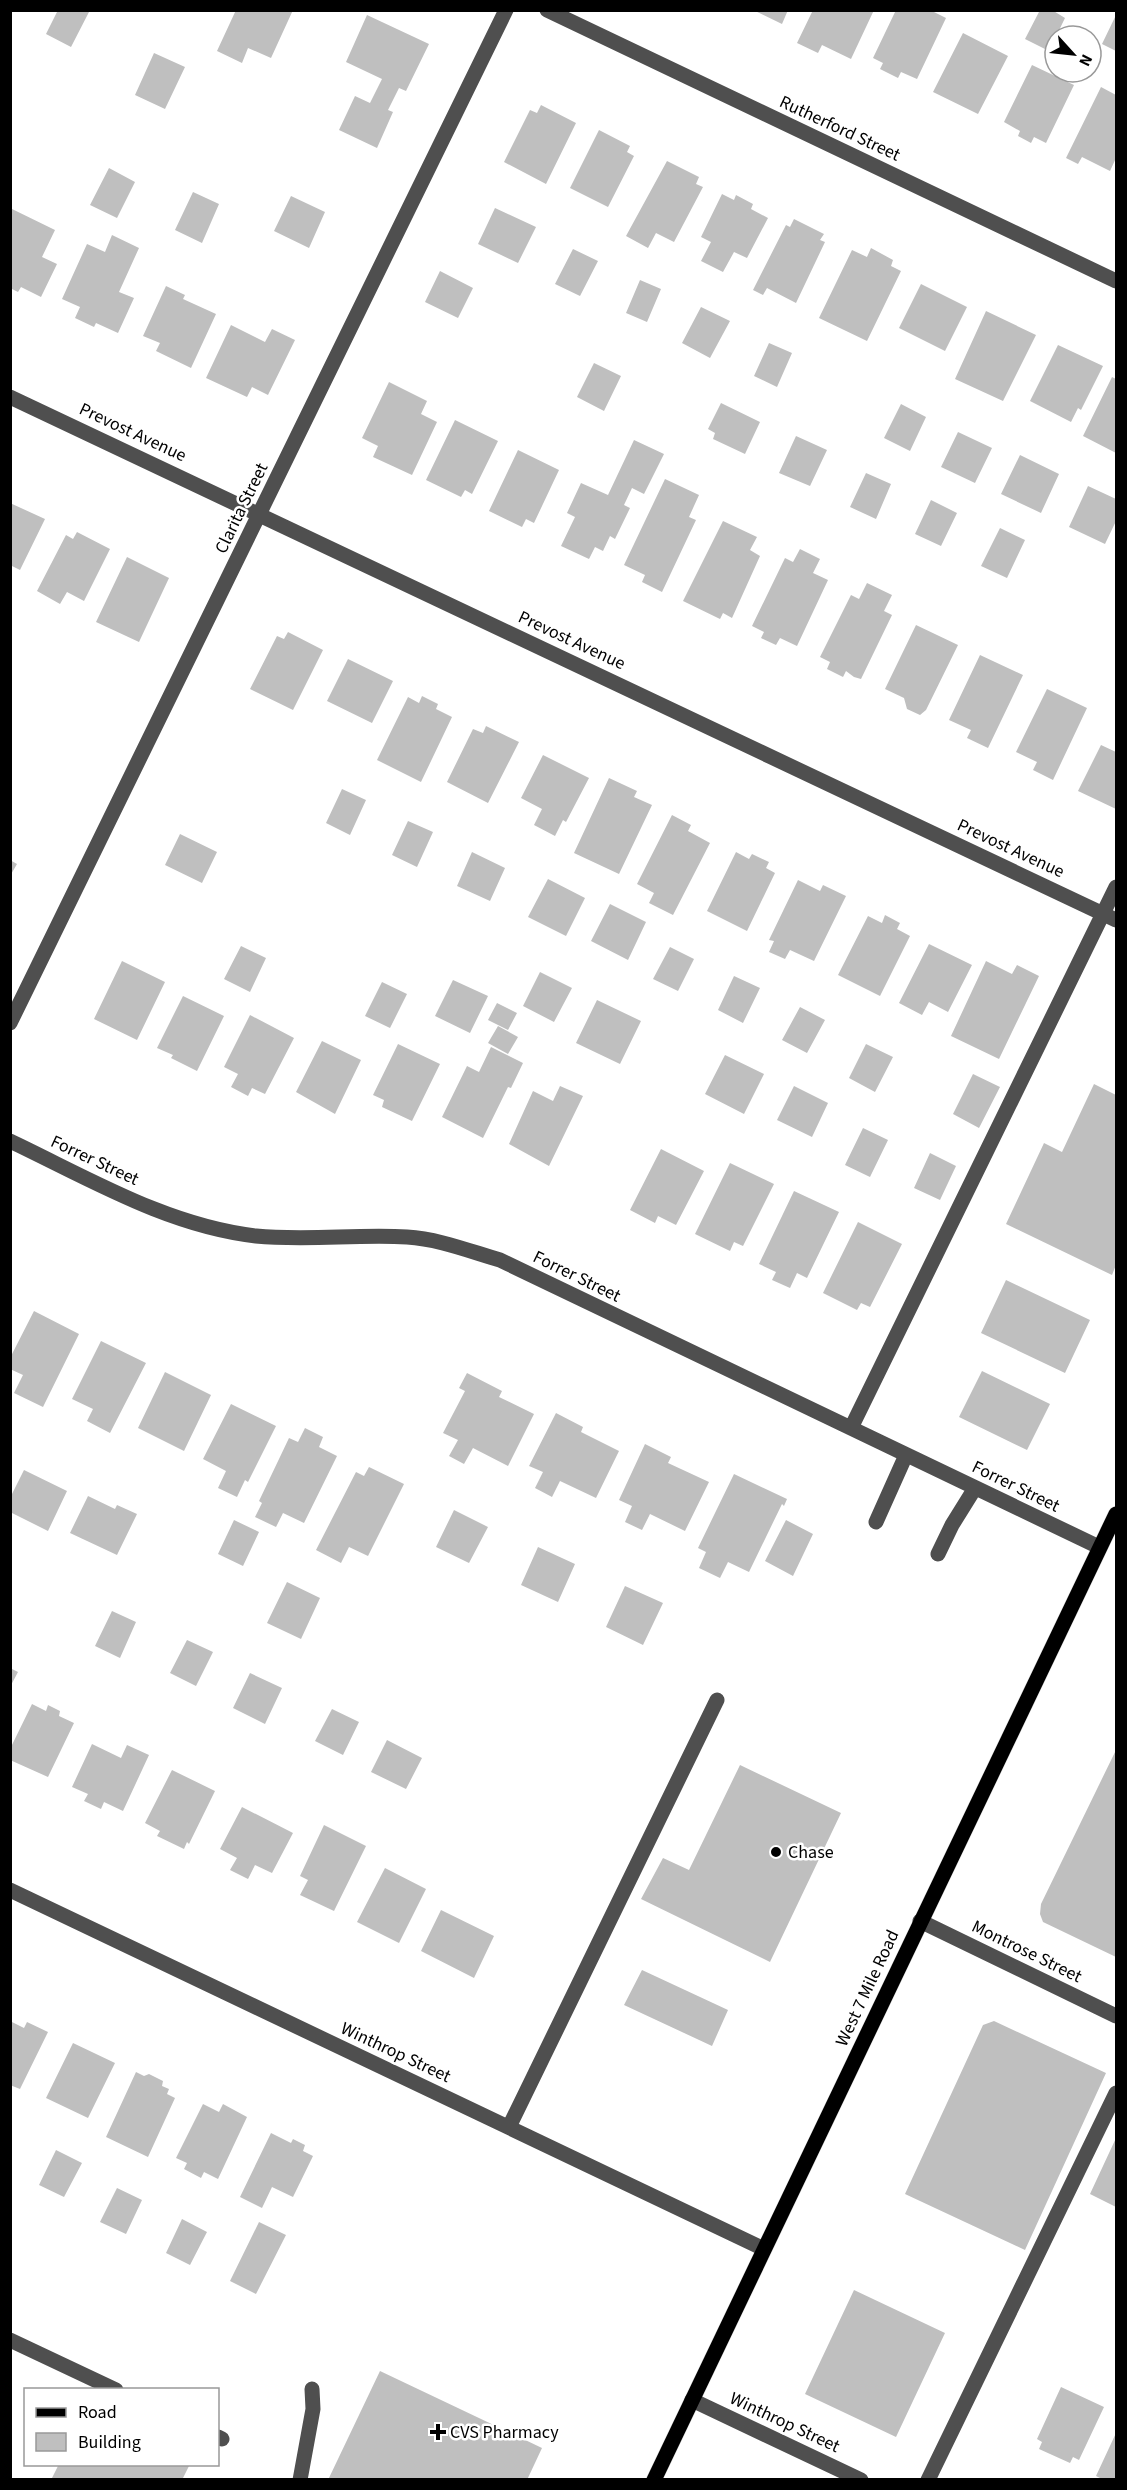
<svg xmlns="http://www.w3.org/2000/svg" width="1127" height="2490" font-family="'Source Sans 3',sans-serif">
	<rect width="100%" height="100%" fill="#fff"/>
	<!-- building -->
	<path fill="#bfbfbf" d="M58,10L89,12L71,47L46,34Z
		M236,10H293L271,58L248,48L242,63L217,51Z
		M753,10H788L782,24Z
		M813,10H874L851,59L822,45L818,53L797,43Z
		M896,10H930L946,18L917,79L901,72L898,78L880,69L883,63L873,58Z
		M1040,10H1052L1065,18L1049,51L1025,39Z
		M367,15L429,44L406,91L399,88L388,110L393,112L377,148L339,130L355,96L370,103L382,79L346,62Z
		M1116,15V51L1102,44Z
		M963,33L1008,56L978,114L933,92Z
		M154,53L185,67L165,109L135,95Z
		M1032,65L1074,85L1046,143L1034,137L1031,143L1018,136L1020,131L1004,122Z
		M1101,87L1116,95V158L1110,171L1082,157L1078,164L1066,158Z
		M541,105L576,123L546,184L504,162L530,110L537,113Z
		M599,130L630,146L627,152L634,156L608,207L570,188Z
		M667,161L699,177L696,184L703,187L674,242L656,233L648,248L626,236Z
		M109,168L135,182L117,218L90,205Z
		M193,192L219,204L202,243L175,230Z
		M722,194L734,200L736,195L753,204L751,209L768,218L747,258L734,252L723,272L701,261L711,242L701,237Z
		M291,196L325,212L309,248L274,231Z
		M495,208L536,227L518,263L478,244Z
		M12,209L55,230L42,257L57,264L41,297L21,287L18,292L10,288Z
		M794,219L824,234L820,240L825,242L796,303L767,288L763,295L753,290L786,225L790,227Z
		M112,235L139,248L119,292L134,298L118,333L96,323L94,327L75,318L80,307L62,299L87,244L105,252Z
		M871,248L893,260L891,266L901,271L867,341L819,318L852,250L867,257Z
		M573,249L598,261L580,296L555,284Z
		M440,271L473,288L458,318L425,302Z
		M640,280L661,289L647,322L626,313Z
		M921,284L967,307L945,351L899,328Z
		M166,286L185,295L183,299L216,314L191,368L156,351L160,343L143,336Z
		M701,307L730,321L710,358L682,343Z
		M986,311L1036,335L1003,401L955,379Z
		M231,325L265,342L272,329L295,340L268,395L252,387L247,397L206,378Z
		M769,343L792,353L777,387L754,376Z
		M1058,345L1103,366L1081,410L1078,408L1071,422L1030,401Z
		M594,363L621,376L604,411L577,397Z
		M1112,377L1116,379V453L1083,436Z
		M389,382L427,401L421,414L437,422L412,475L373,457L378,446L362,438Z
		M721,403L760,422L745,454L713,439L715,433L708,429Z
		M901,404L926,417L910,451L884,438Z
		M455,420L498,441L472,494L465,490L461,497L426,480Z
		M958,432L992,448L975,483L941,467Z
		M796,436L827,450L810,486L779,473Z
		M634,440L664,454L644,494L632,488L624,505L630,508L615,539L610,536L603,551L595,547L589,559L561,546L575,517L567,513L581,483L608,495Z
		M518,450L559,470L534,523L526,519L522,527L489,511Z
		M1020,455L1059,474L1041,513L1001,494Z
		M866,473L891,484L876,519L850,507Z
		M665,479L699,495L689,517L696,520L662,592L642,582L645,575L624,565Z
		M1088,486L1116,499V521L1105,544L1069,527Z
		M931,500L957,513L941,546L915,534Z
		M10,503L45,519L20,570L10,565Z
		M723,521L757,537L750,550L760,556L732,618L723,613L720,619L683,601Z
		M1000,528L1025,540L1007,578L981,566Z
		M77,532L110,549L84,601L67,592L60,604L37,591L66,535L73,539Z
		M800,549L820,559L813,573L828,580L797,646L780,638L776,645L761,638L764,632L752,626L785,558L793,562Z
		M127,557L169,578L139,642L96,622Z
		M867,583L892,595L884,611L892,615L861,679L854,677L846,671L843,677L827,669L830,662L820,657L851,595L859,599Z
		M916,625L958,645L926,710L920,715L907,709L904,698L885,689Z
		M288,632L323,650L293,710L250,689L277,636L284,639Z
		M980,655L1023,675L988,748L967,738L971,730L949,720Z
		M348,659L393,681L372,723L327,701Z
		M1047,689L1087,708L1053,780L1033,770L1037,762L1016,752Z
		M422,696L438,704L436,709L452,717L421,782L377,760L408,697L419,703Z
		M486,726L519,742L488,803L447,782L473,729L483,733Z
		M1101,745L1116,752V809L1078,791Z
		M543,755L589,778L566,822L563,820L555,836L534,825L542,809L521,798Z
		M609,778L637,791L634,797L652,805L619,874L574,853Z
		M342,789L366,800L350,835L326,823Z
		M672,815L691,825L688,831L710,843L673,915L649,903L654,893L637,884Z
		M408,821L433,832L417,867L392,855Z
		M180,834L217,852L202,883L165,865Z
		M472,852L505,868L490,901L457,886Z
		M736,852L749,859L752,854L769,862L766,868L775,873L747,931L707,911Z
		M10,860L17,864L10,876Z
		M548,879L585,898L566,936L528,917Z
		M798,880L820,891L823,885L846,896L814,961L790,950L785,959L769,952L774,941L769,940Z
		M610,904L646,922L628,960L591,941Z
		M885,915L900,923L897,929L910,936L880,996L838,975L868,916L882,923Z
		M929,944L972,965L948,1012L929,1002L922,1015L899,1003Z
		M241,946L266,958L250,992L224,979Z
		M670,947L694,959L678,991L653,979Z
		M122,961L165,982L137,1040L94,1019Z
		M986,961L1012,974L1017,965L1039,976L999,1059L951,1036Z
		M540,972L572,988L554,1022L523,1006Z
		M734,976L760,988L743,1023L718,1010Z
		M453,980L488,996L470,1033L435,1016Z
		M382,982L407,994L390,1028L365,1016Z
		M183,996L224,1016L197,1071L171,1058L173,1055L157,1048Z
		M597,1000L641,1021L620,1064L576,1043Z
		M497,1003L517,1013L508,1030L488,1020Z
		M800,1007L825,1020L807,1053L782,1040Z
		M250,1015L294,1038L265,1094L252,1088L248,1096L231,1087L238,1074L224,1067Z
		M498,1026L518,1037L508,1054L488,1043Z
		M322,1041L361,1060L335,1114L296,1092Z
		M398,1044L440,1064L412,1121L382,1107L384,1100L373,1095Z
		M866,1044L893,1057L875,1092L849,1078Z
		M491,1047L523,1063L511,1088L508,1087L483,1138L442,1117L467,1066L479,1072Z
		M725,1055L764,1074L744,1114L705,1094Z
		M973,1074L1000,1087L979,1128L953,1114Z
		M1094,1084L1116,1095V1265L1112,1275L1006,1224L1044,1143L1062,1152Z
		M560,1086L583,1096L549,1166L509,1144L533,1091L553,1101Z
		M794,1086L828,1103L812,1137L777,1120Z
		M863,1128L888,1140L870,1177L845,1165Z
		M661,1149L704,1171L676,1225L658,1216L655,1223L630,1210Z
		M930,1153L956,1166L940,1200L914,1188Z
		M730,1163L774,1184L743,1246L734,1242L730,1251L695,1234Z
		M794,1191L839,1212L807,1278L797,1273L790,1288L772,1280L776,1272L759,1264Z
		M858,1222L902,1244L870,1307L861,1303L857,1310L823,1293Z
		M1006,1280L1090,1320L1065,1373L981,1333Z
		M34,1311L79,1334L43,1407L14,1393L23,1375L10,1369V1358Z
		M101,1341L146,1363L110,1433L87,1421L93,1409L72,1399Z
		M982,1371L1050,1404L1027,1450L959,1417Z
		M165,1372L211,1395L184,1451L138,1428Z
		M467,1373L502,1391L499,1397L534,1414L508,1466L473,1448L464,1464L449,1456L458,1440L443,1433L465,1391L459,1388Z
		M231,1404L276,1426L248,1482L245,1480L237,1497L218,1488L226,1471L203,1459Z
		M556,1413L583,1427L581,1432L619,1451L596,1498L560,1481L552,1497L535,1488L543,1472L529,1466Z
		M305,1428L323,1437L319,1447L337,1456L304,1523L283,1513L276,1527L255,1517L262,1503L259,1501L289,1438L298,1442Z
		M645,1444L671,1457L668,1463L709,1482L685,1531L650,1514L642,1530L625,1522L632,1506L619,1500Z
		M369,1467L404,1484L368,1556L349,1547L341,1563L316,1550L356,1472L364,1476Z
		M24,1470L67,1491L48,1531L10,1512V1498Z
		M734,1474L787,1499L784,1506L782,1504L749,1572L728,1562L720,1578L699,1568L706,1552L698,1548Z
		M88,1496L115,1509L117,1505L137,1514L117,1555L70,1533Z
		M454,1510L488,1527L469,1563L436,1547Z
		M234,1520L259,1532L243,1566L218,1554Z
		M786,1520L813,1534L793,1576L765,1561Z
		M538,1547L575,1564L558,1602L521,1585Z
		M287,1582L320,1598L301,1639L267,1623Z
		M625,1586L663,1603L643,1645L606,1627Z
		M112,1611L136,1622L120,1658L95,1646Z
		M187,1640L213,1652L196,1686L170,1673Z
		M10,1668L18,1672L10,1687Z
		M250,1673L282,1688L265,1724L233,1708Z
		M32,1704L46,1711L48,1705L60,1711L59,1716L74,1723L48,1777L10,1760V1749Z
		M332,1709L359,1722L343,1755L315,1741Z
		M387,1740L422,1758L406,1789L371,1772Z
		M92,1744L121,1758L127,1745L149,1755L123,1811L104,1802L101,1809L84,1801L88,1794L72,1787Z
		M1116,1750V1957L1043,1922L1040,1914L1041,1904Z
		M740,1765L841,1813L770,1962L641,1899L663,1858L689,1870Z
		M172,1770L215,1791L189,1844L187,1842L184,1849L157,1836L160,1831L145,1823Z
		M242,1807L293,1833L272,1873L255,1865L248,1879L230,1870L237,1858L220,1849Z
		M324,1825L366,1846L334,1911L300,1895L308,1880L300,1876Z
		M385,1868L426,1889L399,1943L357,1922Z
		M441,1910L494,1936L474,1978L421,1951Z
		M642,1970L728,2010L712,2046L624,2005Z
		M10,2021L24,2028L27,2022L48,2032L20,2089L10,2085Z
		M994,2021L1106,2073L1025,2250L905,2194L983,2025Z
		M73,2043L115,2063L88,2118L46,2098Z
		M136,2072L144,2076L149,2074L163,2081L162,2086L169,2089L167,2094L175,2098L148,2157L106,2137Z
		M203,2104L219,2112L223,2104L247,2117L218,2179L204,2172L201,2178L184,2169L187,2163L176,2158Z
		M271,2133L291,2143L293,2139L305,2145L303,2151L313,2156L293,2197L272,2187L262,2208L240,2197Z
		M1116,2138V2207L1090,2194Z
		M56,2150L82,2163L64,2197L39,2185Z
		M117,2188L142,2200L126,2234L100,2222Z
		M182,2219L207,2232L190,2265L166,2253Z
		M259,2222L286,2235L256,2294L230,2281Z
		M854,2290L945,2333L896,2437L805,2394Z
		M380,2371L542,2448L527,2480H328Z
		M1061,2387L1104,2407L1079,2460L1073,2457L1070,2463L1039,2449L1042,2442L1037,2439Z
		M1116,2433V2480H1104L1096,2476Z
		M59,2464H190L182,2480H51Z"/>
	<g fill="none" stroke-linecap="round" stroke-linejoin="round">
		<!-- major casing -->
		<g stroke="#dbdbdb" stroke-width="16">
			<path id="major" d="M654,2480L1116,1514"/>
		</g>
		<!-- minor -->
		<path stroke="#4f4f4f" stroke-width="15" d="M547,10L1116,281
			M10,397L1116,920
			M10,1023L506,10
			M10,1141C90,1179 168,1226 256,1236C306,1241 357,1234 407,1237C439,1239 469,1251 500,1260L1099,1547
			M851,1428L1116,887
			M876,1522L906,1455
			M938,1554L952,1525L975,1488
			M10,1890L764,2249
			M920,1921L1116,2016
			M509,2127L717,1700
			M10,2340L116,2390
			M692,2400L861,2480
			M218,2437L222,2439
			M300,2480L313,2409L312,2389
			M928,2480L1116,2093"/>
		<!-- major -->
		<use href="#major" stroke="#000" stroke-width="15"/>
	</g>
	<!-- markers -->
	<g fill="#000" stroke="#fff" stroke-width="2">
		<circle cx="776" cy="1852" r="6"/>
		<path d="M435 2423h6v6h6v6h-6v6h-6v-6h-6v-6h6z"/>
	</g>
	<g text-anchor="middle" stroke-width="5" stroke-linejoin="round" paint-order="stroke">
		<!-- street labels -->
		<g font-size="18" fill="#000" stroke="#fff">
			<text transform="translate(840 128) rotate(25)" y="6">Rutherford Street</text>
			<text transform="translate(133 432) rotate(25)" y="6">Prevost Avenue</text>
			<text transform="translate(241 508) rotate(-64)" y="6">Clarita Street</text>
			<text transform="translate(572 640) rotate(25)" y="6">Prevost Avenue</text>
			<text transform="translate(1011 848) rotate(25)" y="6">Prevost Avenue</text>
			<text transform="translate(95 1160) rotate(25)" y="6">Forrer Street</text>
			<text transform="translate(577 1276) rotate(26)" y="6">Forrer Street</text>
			<text transform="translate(1016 1486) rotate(26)" y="6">Forrer Street</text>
			<text transform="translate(1027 1951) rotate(26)" y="6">Montrose Street</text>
			<text transform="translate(867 1988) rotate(-65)" y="6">West 7 Mile Road</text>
			<text transform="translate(396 2052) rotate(25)" y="6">Winthrop Street</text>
			<text transform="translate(785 2422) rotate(25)" y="6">Winthrop Street</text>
		</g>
		<!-- poi labels -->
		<g font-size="18" fill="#000" stroke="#fff" text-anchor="start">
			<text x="788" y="1858">Chase</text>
			<text x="450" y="2438">CVS Pharmacy</text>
		</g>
	</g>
	<!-- border -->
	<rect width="1127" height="2490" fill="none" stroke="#000000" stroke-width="24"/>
	<!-- legend -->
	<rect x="24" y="2388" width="195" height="78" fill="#ffffff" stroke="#999999" stroke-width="1.5"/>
	<rect x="36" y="2408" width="30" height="9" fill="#000000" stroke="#999999" stroke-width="1.5"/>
	<text x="78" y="2418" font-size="18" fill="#000000">Road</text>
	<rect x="36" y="2433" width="30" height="18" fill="#bfbfbf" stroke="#999999" stroke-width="1.5"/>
	<text x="78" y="2448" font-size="18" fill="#000000">Building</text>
	<!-- north arrow -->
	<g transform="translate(1073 54) rotate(117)"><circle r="28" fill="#ffffff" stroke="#999999" stroke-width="1.5"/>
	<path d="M0-4.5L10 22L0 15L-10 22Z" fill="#000000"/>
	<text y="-9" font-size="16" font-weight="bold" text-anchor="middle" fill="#000000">N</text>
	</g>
</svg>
